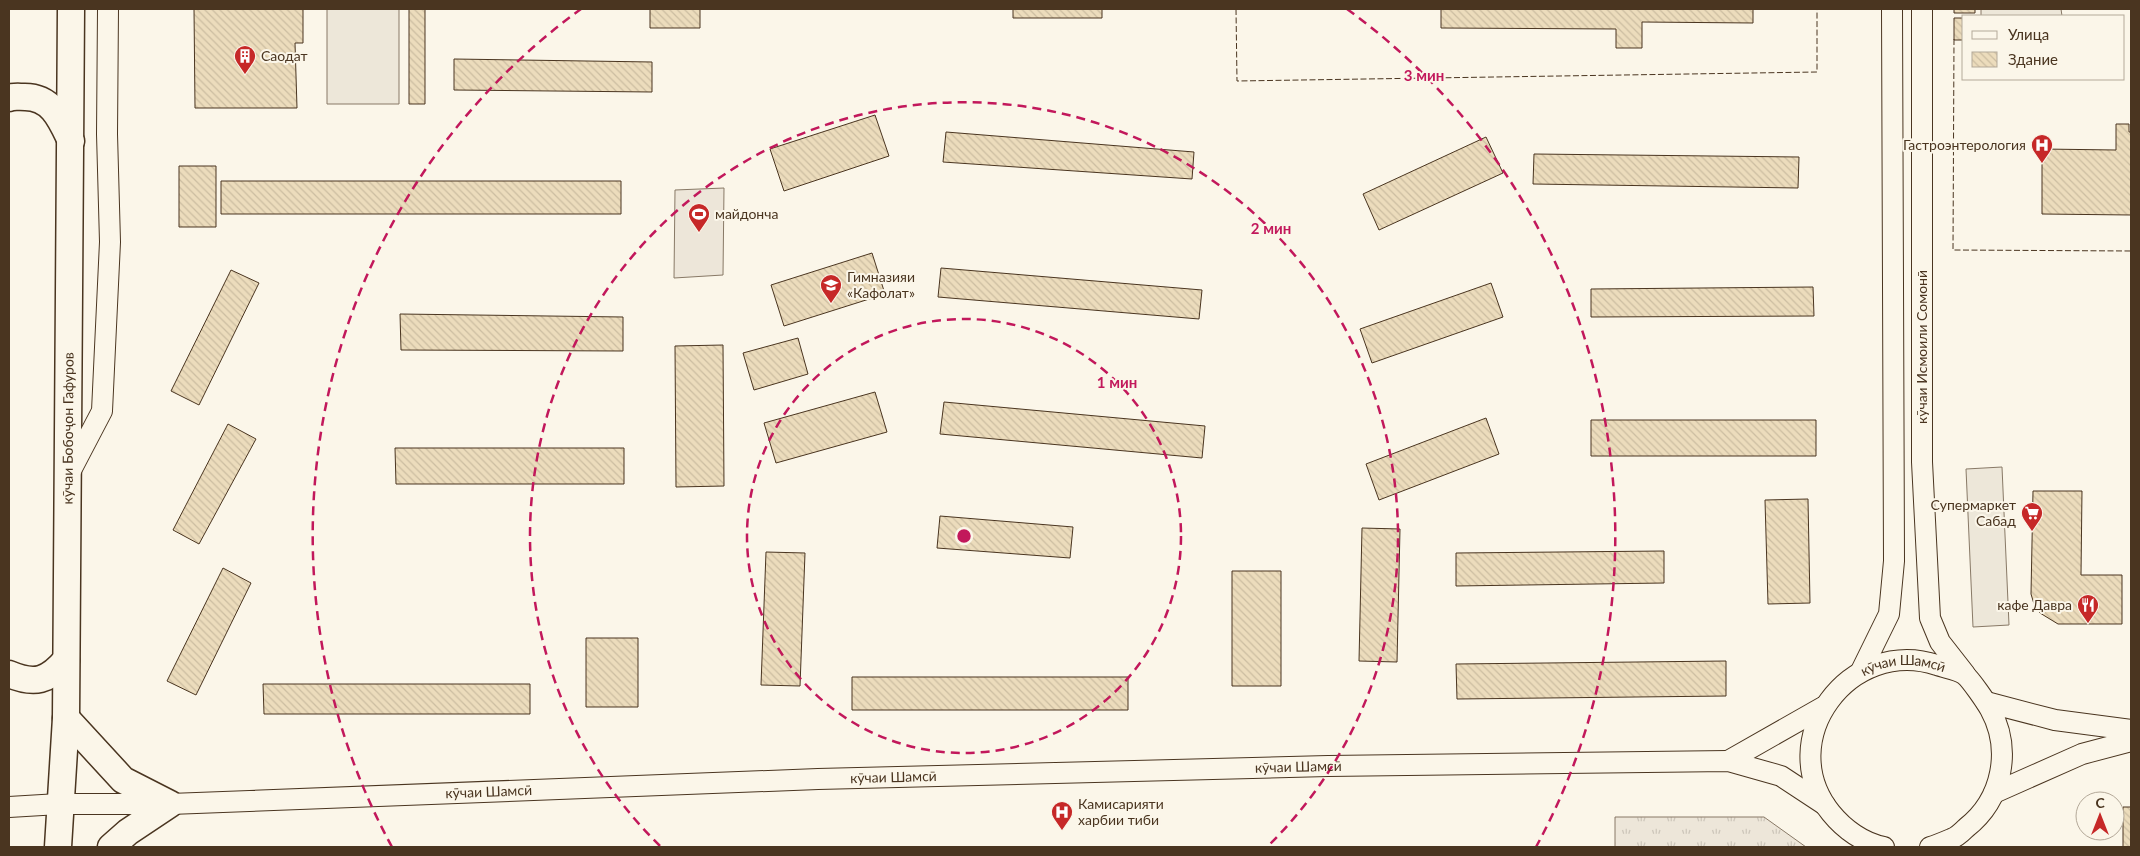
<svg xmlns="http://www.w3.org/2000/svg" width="2140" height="856" font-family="Lato,sans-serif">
	<defs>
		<pattern id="grass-tufts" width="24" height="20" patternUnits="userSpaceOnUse" patternTransform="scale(1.25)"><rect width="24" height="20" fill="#ede6d9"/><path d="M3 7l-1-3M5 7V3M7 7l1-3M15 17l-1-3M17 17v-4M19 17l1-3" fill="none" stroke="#cdc6ba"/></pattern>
		<pattern id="building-back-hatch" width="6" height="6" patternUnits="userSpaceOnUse" patternTransform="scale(1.25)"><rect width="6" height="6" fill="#ecdcbc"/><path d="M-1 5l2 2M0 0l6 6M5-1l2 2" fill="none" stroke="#ccbda1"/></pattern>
	</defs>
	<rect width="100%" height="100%" fill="#fbf6e9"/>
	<!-- grass -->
	<path fill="url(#grass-tufts)" stroke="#887966" d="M1615,817H1764L1806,847H1615Z"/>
	<!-- pitch -->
	<path fill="#ede6d9" stroke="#887966" d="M724,188L723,275L674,278L675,190Z"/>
	<!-- parking -->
	<path fill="#ede7d9" stroke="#887966" d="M327,9H399V104H327Z
		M1981,9H2061L2062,16H1981Z
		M2002,467L2009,625L1973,627L1966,469Z"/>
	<!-- building -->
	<path fill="url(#building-back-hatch)" stroke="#4a3520" d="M194,9H303V43H295L297,108H195Z
		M409,9H425V104H409Z
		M650,9H700V28H650Z
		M1013,9H1102V18H1013Z
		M1441,9H1753V23L1642,22V48H1616V29L1441,28Z
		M1954,9H1975V13H1954Z
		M1954,18H1964V40H1954Z
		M454,59L652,62V92L454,90Z
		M875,115L889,156L784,191L770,149Z
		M2116,124H2129V132H2131V215L2042,214V149L2116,150Z
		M946,132L1194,152L1192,179L943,162Z
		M1486,137L1503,173L1379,230L1363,194Z
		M1534,154L1799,157L1798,188L1533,184Z
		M179,166H216V227H179Z
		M221,181H621V214H221Z
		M872,253L885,294L784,326L771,285Z
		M941,268L1202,290L1199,319L938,297Z
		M231,270L259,283L199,405L171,391Z
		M1491,283L1503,317L1372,363L1360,329Z
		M1813,287L1814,316L1591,317V289Z
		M400,314L623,317V351L401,350Z
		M798,338L808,374L754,390L743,353Z
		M723,345L724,486L676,487L675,346Z
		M875,392L887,432L776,463L764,423Z
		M944,402L1205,426L1202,458L940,434Z
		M1486,418L1499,454L1379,500L1366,464Z
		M1591,420H1816V456H1591Z
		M228,424L256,439L199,544L173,530Z
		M395,448H624V484H396Z
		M2033,491H2082L2081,575H2122V624H2058L2040,613L2034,604L2031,594Z
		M1808,499L1810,603L1768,604L1765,500Z
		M940,516L1073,527L1070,558L937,548Z
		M1362,528L1400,529L1397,662L1359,661Z
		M1664,551V583L1456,586V553Z
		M766,552L805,553L800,686L761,685Z
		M223,568L251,583L196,695L167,681Z
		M1232,571H1281V686H1232Z
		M586,638H638V707H586Z
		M1726,661V696L1457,699L1456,664Z
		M852,677H1128V710H852Z
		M263,684H530V714H264Z
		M2123,807H2131V847H2123Z"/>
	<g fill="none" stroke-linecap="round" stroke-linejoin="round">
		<!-- minor casing -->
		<g stroke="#4a3520" stroke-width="22">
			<g id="minor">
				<path d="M1922,9V462L1930,618L1940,642L1965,674"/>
				<path d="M68,476L102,411L110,242L107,134L108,9"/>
				<path d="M1861,671L1889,614L1894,561L1892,9"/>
				<path d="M1986,702L2055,720L2131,730"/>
				<path d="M1728,761L1823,707"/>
				<path d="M1994,793L2082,754L2131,741"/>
				<path id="s1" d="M9,807L59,804H170L818,779L1328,766L1728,761L1781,776L1825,805"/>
				<path id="s2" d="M1884,847C1863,843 1844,829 1831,813C1772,740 1850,636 1937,665C1945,668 1959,670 1965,675C1971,680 1986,702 1990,709C2012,749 2003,799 1966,828C1962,832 1957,837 1951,839C1944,842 1937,845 1930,847"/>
			</g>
		</g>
		<!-- major casing -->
		<g stroke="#4a3520" stroke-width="29">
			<g id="major">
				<path d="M9,98C14,96 19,97 25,97C52,97 61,120 71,141"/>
				<path d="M9,674C35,685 48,681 66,660"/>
				<path d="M66,718L123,780L170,804L128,832L111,847"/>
				<path id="s3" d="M58,847L66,718L71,9"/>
			</g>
		</g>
		<!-- minor -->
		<use href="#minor" stroke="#fbf6e9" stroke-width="20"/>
		<!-- major -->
		<use href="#major" stroke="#fbf6e9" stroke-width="26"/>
		<!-- fence -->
		<path stroke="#4a3520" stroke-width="1" stroke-dasharray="6 2.5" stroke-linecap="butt" d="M1236,9L1237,81L1817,72V9
			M1954,39L1953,250L2131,251"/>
	</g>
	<!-- distance rings -->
	<g fill="none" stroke="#c2185b" stroke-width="2.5" stroke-dasharray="9 6">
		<circle cx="964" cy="536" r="217"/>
		<path d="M660 846A434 434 0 1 1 1268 846"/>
		<path d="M392 847A651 651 0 0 1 581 9M1347 9A651 651 0 0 1 1536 847"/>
	</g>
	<!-- icons -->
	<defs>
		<g id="building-pin" transform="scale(1.125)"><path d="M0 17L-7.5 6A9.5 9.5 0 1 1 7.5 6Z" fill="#c62828" stroke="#fbf6e9"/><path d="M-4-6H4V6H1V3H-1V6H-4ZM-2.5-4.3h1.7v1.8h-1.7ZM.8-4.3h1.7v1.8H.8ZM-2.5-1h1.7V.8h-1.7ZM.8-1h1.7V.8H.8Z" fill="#fff"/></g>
		<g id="hospital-pin" transform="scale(1.125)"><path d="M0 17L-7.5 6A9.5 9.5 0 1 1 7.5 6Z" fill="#c62828" stroke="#fbf6e9"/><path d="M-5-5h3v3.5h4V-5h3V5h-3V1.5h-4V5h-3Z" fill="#fff"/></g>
		<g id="stadium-pin" transform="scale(1.125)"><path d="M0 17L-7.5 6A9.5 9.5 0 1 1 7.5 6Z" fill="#c62828" stroke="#fbf6e9"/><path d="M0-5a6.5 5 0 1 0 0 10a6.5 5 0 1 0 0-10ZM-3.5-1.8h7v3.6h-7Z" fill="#fff"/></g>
		<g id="school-pin" transform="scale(1.125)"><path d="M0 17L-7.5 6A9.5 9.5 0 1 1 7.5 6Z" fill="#c62828" stroke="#fbf6e9"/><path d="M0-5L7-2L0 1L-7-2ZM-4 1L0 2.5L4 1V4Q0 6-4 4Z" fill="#fff"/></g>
		<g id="supermarket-pin" transform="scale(1.125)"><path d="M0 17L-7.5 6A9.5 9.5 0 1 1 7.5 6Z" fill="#c62828" stroke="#fbf6e9"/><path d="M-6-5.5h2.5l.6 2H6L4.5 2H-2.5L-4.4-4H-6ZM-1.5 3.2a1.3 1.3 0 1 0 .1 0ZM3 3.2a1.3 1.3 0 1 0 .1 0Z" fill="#fff"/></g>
		<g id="restaurant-pin" transform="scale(1.125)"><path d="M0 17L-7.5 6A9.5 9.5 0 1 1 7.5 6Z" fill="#c62828" stroke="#fbf6e9"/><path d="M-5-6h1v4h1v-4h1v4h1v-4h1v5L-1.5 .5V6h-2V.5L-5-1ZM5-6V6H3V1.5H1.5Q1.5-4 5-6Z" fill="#fff"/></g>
	</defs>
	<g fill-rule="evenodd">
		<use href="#building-pin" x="245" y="56"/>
		<use href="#hospital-pin" x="2042" y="145"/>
		<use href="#stadium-pin" x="699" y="214"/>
		<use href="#school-pin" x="831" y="285"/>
		<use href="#supermarket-pin" x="2032" y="513"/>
		<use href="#restaurant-pin" x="2088" y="605"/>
		<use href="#hospital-pin" x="1062" y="812"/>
	</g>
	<g text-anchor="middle" stroke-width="4" stroke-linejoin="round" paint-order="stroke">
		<!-- poi labels -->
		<g font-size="14" fill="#4a3520" stroke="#fbf6e9" text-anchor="start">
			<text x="261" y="61">Саодат</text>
			<text x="2026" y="150" text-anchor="end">Гастроэнтерология</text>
			<text x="715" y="219">майдонча</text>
			<text x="847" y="282">Гимназияи<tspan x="847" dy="16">«Кафолат»</tspan></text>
			<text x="2016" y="510" text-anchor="end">Супермаркет<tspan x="2016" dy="16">Сабад</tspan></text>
			<text x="2072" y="610" text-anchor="end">кафе Давра</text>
			<text x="1078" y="809">Камисарияти<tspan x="1078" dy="16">харбии тиби</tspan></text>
		</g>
		<!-- street labels -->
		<g font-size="14" fill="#4a3520" stroke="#fbf6e9">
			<text transform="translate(1922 347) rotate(-90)" y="5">кӯчаи Исмоили Сомонӣ</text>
			<text dy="5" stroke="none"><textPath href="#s3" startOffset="419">кӯчаи Бобоҷон Гафуров</textPath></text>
			<text dy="5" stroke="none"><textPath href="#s2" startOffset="272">кӯчаи Шамсӣ</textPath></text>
			<text dy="5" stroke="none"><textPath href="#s1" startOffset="1290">кӯчаи Шамсӣ</textPath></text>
			<text dy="5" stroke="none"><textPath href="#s1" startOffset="885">кӯчаи Шамсӣ</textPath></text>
			<text dy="5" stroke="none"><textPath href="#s1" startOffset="480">кӯчаи Шамсӣ</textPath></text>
		</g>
	</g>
	<circle cx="964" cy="536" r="8" fill="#c2185b" stroke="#fbf6e9" stroke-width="2.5"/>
	<g font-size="15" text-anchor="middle" font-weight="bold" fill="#c2185b" stroke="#fbf6e9" stroke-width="4" stroke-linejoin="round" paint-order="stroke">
		<text x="1424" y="81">3 мин</text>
		<text x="1271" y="234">2 мин</text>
		<text x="1117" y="388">1 мин</text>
	</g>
	<!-- border -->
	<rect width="2140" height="856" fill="none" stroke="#4a3520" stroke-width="20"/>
	<!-- legend -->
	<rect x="1962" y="15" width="162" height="65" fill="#fbf6e9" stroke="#b4a999"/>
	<rect x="1972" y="31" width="25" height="8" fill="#fbf6e9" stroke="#b4a999"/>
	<text x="2008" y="40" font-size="15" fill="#4a3520">Улица</text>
	<rect x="1972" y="52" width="25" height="15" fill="url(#building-back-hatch)" stroke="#b4a999"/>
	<text x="2008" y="65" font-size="15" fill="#4a3520">Здание</text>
	<!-- north arrow -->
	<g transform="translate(2100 816)"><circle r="24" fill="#fbf6e9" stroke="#b4a999"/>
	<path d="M0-4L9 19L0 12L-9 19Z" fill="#c62828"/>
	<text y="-8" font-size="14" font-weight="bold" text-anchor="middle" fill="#4a3520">С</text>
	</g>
</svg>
